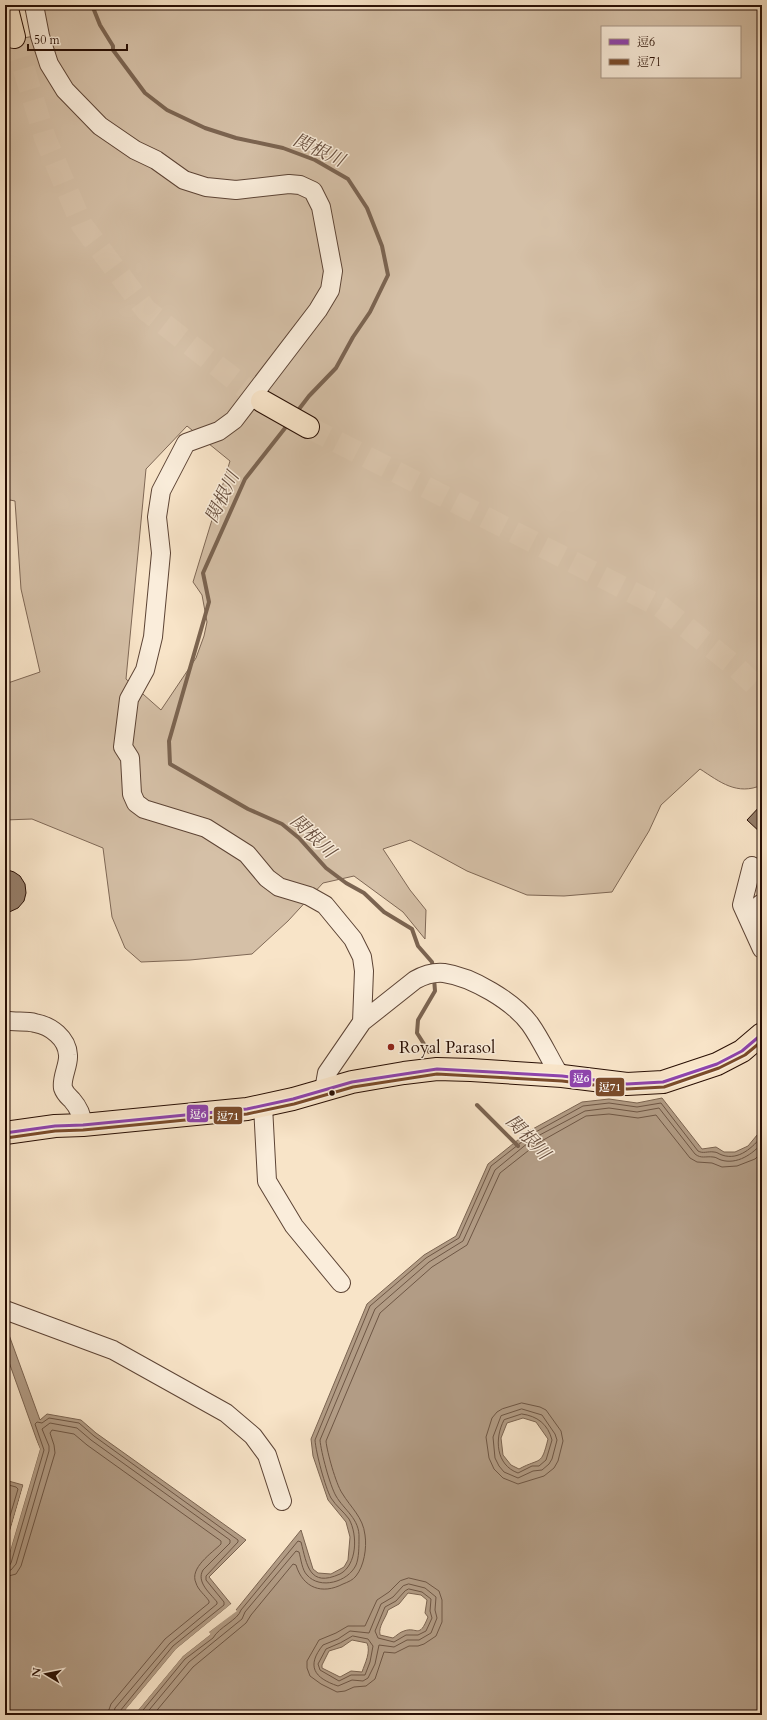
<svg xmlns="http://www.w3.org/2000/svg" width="767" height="1720" font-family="Cardo,'Noto Serif JP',serif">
	<rect width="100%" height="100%" fill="#f8e4c8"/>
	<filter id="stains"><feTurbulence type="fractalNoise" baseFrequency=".005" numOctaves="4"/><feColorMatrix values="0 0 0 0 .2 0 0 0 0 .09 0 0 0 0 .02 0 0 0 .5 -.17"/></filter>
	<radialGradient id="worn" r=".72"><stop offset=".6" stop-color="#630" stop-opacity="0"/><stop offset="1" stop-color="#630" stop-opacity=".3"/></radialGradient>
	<!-- green -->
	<path fill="#d5c0a7" stroke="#7f6856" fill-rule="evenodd" d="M40,5H762V785C737,796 720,782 700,769L661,805L649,831L612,892L564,896L527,895L467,871L410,840L383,849L410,890L426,910L425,939L403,912L354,876L323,883L288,921L252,954L190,960L141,962L125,948L112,917L103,848L32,819L5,820V684L40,672L21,589L15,501L5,499V37L6,41L46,34ZM602,27H740V77H602ZM187,426L230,461L193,582L202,595L207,622L204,636L196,658L161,710L126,679L146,469Z"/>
	<!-- water -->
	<path fill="#b29c85" stroke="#7b6451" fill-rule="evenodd" d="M662,1098L702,1149L716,1147L724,1152H735L748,1146L762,1129V1715H134L183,1656L211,1634L209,1632L236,1611V1610L301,1530L313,1569L318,1573L331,1574L344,1567L348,1560L350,1537L346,1522L328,1500L313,1456L311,1439L367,1304L424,1255L456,1236L488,1164L529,1131L582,1102L609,1099L637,1103ZM523,1418L536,1422L548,1439C541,1467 541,1457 519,1469L511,1465L503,1455L501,1438L507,1423ZM408,1593L421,1595L427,1600L425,1613L428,1617C419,1640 417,1626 404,1631C400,1632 396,1636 393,1638L380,1635C378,1626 386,1618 388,1610L399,1604ZM352,1640L367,1643C371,1652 365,1663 362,1672L351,1671L340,1677L322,1668V1665L329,1651L342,1647Z
		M5,1324L40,1420L47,1414L81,1420L96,1433L246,1540L209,1577L231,1604L176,1649L121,1715H5V1568L40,1449L5,1351Z
		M5,1480L23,1485L5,1547Z"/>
	<!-- pier -->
	<path fill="#f8e4c8" d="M36,1440L40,1449L5,1568V1561L38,1449L35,1443Z
		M24,1483L25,1486L7,1547L5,1549Z
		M231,1604L232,1606L178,1650L124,1715H121L176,1649Z
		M234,1608L237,1611L209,1632L211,1634L183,1656L134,1715H132L181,1654L208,1634V1631L234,1611Z"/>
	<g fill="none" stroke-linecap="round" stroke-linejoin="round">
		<!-- shore -->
		<path stroke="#6e5644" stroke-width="1" d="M522,1403L540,1407L546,1410L561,1431L563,1441L558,1461L554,1468L544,1476L518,1484L503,1478L494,1469L489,1458L486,1437L492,1418L497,1412L502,1409Z
			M522,1409L542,1415L555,1434L557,1440L552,1459L549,1464L542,1470L533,1471L518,1478L504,1472L499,1466L495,1458L493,1437L501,1416Z
			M522,1414C537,1416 548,1424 552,1440L546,1460L539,1466H532L518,1473C496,1465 494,1439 504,1420Z
			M5,1484L16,1487L18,1489L5,1533
			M5,1566H9L11,1563L44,1450L35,1424L37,1422L42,1423L49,1418L79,1423L94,1436L238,1540V1542L206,1576V1580L224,1602V1605L173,1646L120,1711L118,1715
			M5,1571L11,1570L16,1564L49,1451V1446L42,1429L50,1423L77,1428L91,1440L230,1540V1543L203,1570C196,1582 210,1593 217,1602V1604L170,1643L115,1708L113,1715
			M5,1577L16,1574L21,1566L55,1453L54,1445L50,1433L52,1430L74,1434L87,1445L221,1541V1544C212,1553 189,1568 196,1583C198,1590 205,1595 209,1601V1603L165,1639L111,1704L107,1715
			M409,1578L426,1582L439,1591L442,1600V1622L436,1636L424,1644L418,1646H409L395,1653L384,1652L375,1679L366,1686L354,1687L345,1691L337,1692L321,1684L310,1676L307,1668V1661L319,1640L336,1633L348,1626H365L377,1600L389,1592L400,1581Z
			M409,1584L425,1588L436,1597L435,1610L437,1618L431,1633L419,1640H407L394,1647L379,1645L375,1664L368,1678L363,1681L352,1680L338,1686C314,1678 306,1666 323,1645L338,1639L350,1631L369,1633L381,1604L393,1597L403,1586Z
			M409,1589L422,1592L431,1599L430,1611L432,1618L426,1631L418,1635H406L394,1642L378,1638L375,1631L385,1607L396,1601L405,1591Z
			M353,1636L368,1639L373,1646L370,1662L365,1675H351L339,1681L320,1670L318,1664L326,1649L340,1643Z
			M139,1715L185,1659L213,1638C219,1627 238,1620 241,1610L298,1541L301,1542C307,1565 309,1588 340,1574C357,1565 358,1535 349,1519C344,1512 336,1506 331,1498C325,1487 316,1453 315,1440L370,1306L426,1258L459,1238L491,1166L532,1134L583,1106L609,1103L637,1107L661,1103L698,1151C703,1154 708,1151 714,1152C717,1152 719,1154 722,1155C739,1161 753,1147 762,1136
			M145,1715L189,1662L242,1619L245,1612L296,1551L299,1552C301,1559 302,1570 307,1575C320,1590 348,1582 356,1565C359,1558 359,1546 359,1538C360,1519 344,1510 336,1496C330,1486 321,1452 320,1440L375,1309L429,1262L463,1241L495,1170L534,1138L585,1111L609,1108L637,1112L659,1108L695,1154C701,1159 706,1156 713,1157C716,1157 718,1159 721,1160C737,1165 753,1154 762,1143
			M153,1715L193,1667L246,1623L251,1615L293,1564L296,1565C303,1588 322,1595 343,1584C348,1582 353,1580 356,1576C364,1566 367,1548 365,1535C363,1517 351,1508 342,1493C336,1484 327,1452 326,1441L380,1313L432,1267L467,1245L500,1173L538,1143L586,1116L609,1114L638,1118L656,1115L690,1158L697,1162L712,1163L722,1167L737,1166L755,1159L762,1152"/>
		<!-- stream -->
		<path stroke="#7b6451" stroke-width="4" d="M92,5L100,25L113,46V50L145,93L167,110L205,128L236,138L283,148L315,160L348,179L367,208L382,246L388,275L370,312L353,337L336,368L309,396L296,413
			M289,423L245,479L203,573L209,602L169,741L170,764L248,809L282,824L299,838L326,868L346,883L364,893L384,912L412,929L418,946L432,962L433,969
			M429,1052L417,1033L418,1020L435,991L434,978
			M477,1105L518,1146"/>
	</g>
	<!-- building -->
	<path fill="#957e6a" stroke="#290f04" d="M762,804V834L747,820Z
		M5,869L14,872L20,876L25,884L26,893L24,901L18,908L5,914Z"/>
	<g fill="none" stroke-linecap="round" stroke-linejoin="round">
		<!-- major-tunnel -->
		<path stroke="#d9c4ab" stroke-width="22" stroke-dasharray="22 11" stroke-linecap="butt" d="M14,37L45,138L82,225L146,310L262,401
			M308,427L661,607L736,667L762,692"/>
		<!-- minor casing -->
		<g stroke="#5d4435" stroke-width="20">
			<path id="minor" d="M34,5L40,36L49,64L65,90L100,126L135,150L156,160L184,180L206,187L236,190L289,184L300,185L313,191L321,207L333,271L330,290L318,310L234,420L219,431L186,443L161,491L157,517L161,553L153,637L145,670L129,699L123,747L130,758L132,794L136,803L144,809L206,828L247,854L267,878L279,887L309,896L325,905L353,939L362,957L364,971L362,1022L327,1073L324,1090
				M752,866L742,905L762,949
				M747,915L762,903
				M5,1020C15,1023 25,1020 35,1023C51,1026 67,1038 68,1055C69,1065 61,1078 63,1088C65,1094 68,1096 72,1100C79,1108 82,1115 83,1125
				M362,1022L415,980C424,975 434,972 444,973C472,977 513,1001 530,1024C540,1038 548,1055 556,1069L562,1076
				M263,1106L267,1181L294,1226L341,1283
				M5,1310L113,1350L226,1413L253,1436L267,1455L282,1501"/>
		</g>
		<!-- major casing -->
		<g stroke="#290f04" stroke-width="24">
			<path id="major" d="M6,5L14,37
				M262,401L308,427"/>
		</g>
		<!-- highway casing -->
		<g stroke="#290f04" stroke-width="24">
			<path id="highway" d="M5,1133L55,1126L83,1125L247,1109L293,1099L352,1082L404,1073L437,1069L471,1070L562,1076L627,1084L663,1082L717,1064L742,1051L762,1034"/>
		</g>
		<!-- minor -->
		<use href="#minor" stroke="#faeddb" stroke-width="18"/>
		<!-- major -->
		<use href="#major" stroke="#f8e4c8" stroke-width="22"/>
		<!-- highway -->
		<use href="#highway" stroke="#f8e4c8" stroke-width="22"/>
		<!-- bus-1 casing -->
		<g stroke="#faeddb" stroke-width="6">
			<path id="bus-1" d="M5,1133L55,1126L83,1125L247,1109L293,1099L352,1082L437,1069L562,1076L627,1084L663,1082L717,1064L742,1051L762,1034"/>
		</g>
		<!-- bus-2 casing -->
		<g stroke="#faeddb" stroke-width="6">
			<path id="bus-2" d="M6,1138L55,1131L83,1130L247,1114L294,1104L353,1087L437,1074L562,1081L627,1089L664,1087L719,1068L745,1055L762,1041"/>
		</g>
		<!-- bus-1 -->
		<use href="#bus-1" stroke="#8e44ad" stroke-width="3"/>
		<!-- bus-2 -->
		<use href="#bus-2" stroke="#7a4b2a" stroke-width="3"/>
	</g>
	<!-- markers -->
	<circle fill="#8f2418" stroke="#faeddb" stroke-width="1.5" cx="391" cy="1047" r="4"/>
	<circle fill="#290f04" stroke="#faeddb" stroke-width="1.5" cx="332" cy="1093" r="3.5"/>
	<g text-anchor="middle" stroke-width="3" stroke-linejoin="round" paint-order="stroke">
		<!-- poi labels -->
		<g font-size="17" fill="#290f04" stroke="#faeddb" text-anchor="start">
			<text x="399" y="1053">Royal Parasol</text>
		</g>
		<!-- water labels -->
		<g font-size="18" font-style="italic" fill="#674e3e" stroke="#faeddb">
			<text transform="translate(319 150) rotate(25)" y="6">関根川</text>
			<text transform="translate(222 497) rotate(-64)" y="6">関根川</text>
			<text transform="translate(313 836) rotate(43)" y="6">関根川</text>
			<text transform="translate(528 1137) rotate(46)" y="6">関根川</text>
		</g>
	</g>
	<g stroke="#faeddb" stroke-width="1.5">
		<rect x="569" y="1069" width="23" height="19" rx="4" fill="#8e44ad"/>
		<rect x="595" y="1077" width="30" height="20" rx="4" fill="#7a4b2a"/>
		<rect x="186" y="1104" width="23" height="19" rx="4" fill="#8e44ad"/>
		<rect x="213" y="1106" width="30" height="19" rx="4" fill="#7a4b2a"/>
	</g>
	<g font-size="11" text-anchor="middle" font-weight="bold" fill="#fff">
		<text x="581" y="1082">逗6</text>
		<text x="610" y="1091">逗71</text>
		<text x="198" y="1118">逗6</text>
		<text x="228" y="1120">逗71</text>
	</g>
	<!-- margin -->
	<rect width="767" height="1720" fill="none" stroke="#f8e4c8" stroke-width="20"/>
	<rect x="6" y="6" width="755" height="1708" fill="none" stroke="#290f04" stroke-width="2"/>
	<rect x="10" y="10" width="747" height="1700" fill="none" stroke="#290f04"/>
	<!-- legend -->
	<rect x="601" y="26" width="140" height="52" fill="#faeddb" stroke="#a69485"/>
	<rect x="609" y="39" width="20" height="6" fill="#8e44ad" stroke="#a69485"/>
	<text x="637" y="46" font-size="12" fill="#290f04">逗6</text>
	<rect x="609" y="59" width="20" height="6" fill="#7a4b2a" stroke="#a69485"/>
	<text x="637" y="66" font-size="12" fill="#290f04">逗71</text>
	<!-- north arrow -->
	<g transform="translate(46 1674) rotate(280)" stroke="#faeddb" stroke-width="3" paint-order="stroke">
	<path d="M0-3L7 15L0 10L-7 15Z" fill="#290f04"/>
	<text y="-6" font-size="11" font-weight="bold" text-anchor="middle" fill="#290f04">N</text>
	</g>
	<!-- scale -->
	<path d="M28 44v6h99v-6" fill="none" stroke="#290f04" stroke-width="2"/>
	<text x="34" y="44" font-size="12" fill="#290f04" stroke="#faeddb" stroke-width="3" paint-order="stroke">50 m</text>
	<rect width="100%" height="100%" filter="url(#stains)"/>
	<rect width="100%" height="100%" fill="url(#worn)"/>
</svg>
